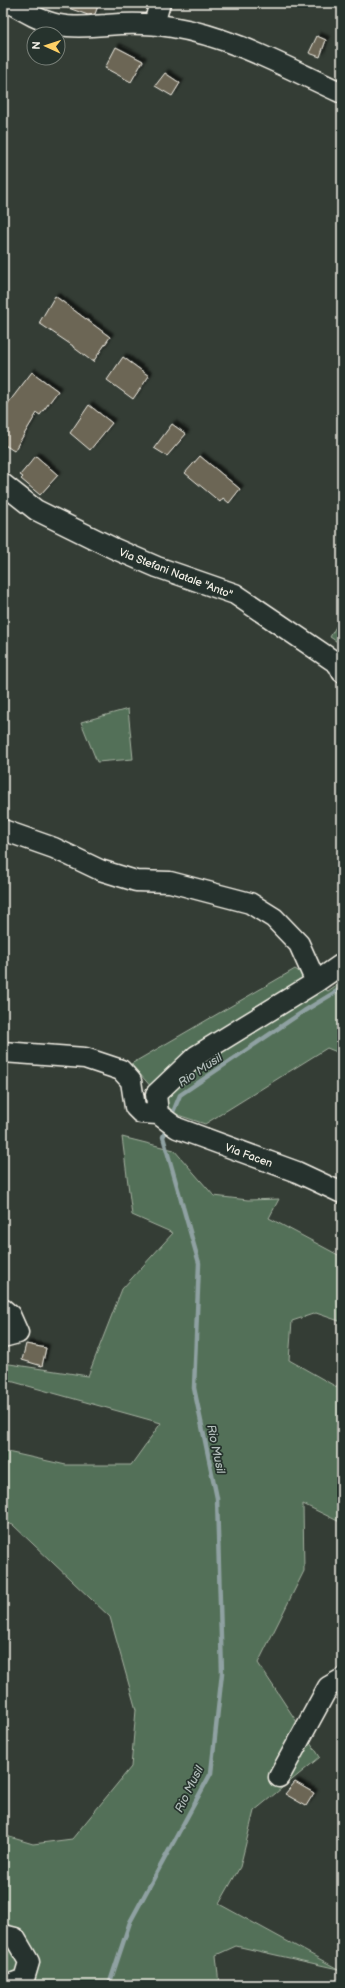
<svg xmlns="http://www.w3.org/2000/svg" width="345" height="1988" font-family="'Balsamiq Sans',sans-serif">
	<defs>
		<filter id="shadow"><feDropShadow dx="3.5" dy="-3.5" stdDeviation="1" flood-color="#0009"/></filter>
	</defs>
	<rect width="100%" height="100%" fill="#343d35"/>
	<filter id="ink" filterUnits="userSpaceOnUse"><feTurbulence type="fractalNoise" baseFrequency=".025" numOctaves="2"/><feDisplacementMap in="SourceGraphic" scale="8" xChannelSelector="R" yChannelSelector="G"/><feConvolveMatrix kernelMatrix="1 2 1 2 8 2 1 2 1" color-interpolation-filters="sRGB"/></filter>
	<g filter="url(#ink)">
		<!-- green -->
		<path fill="#537058" stroke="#a4b0a0" d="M342,616V645L330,637Z
			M128,709L133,759L97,762L81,722Z
			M295,969L328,991L342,981V1054L327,1048L205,1124L175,1114L131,1064Z
			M122,1137L174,1150L214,1196L248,1200L279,1199L269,1218L342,1257V1322L316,1313L292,1321L289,1360L342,1390V1523L303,1504L304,1571L258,1663L320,1757L254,1811L240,1867L219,1904L338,1969L236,1946L216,1955L219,1985H3V1835L33,1844L72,1839L131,1767L136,1710L110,1617L13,1525L3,1522V1451L66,1465H131L161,1423L3,1379V1363L88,1376L122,1289L173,1233L132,1215Z"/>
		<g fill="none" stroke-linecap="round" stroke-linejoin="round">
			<!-- stream -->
			<path stroke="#8fa1a2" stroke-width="4.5" d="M171,1117L180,1095L304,1011L342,988
				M109,1985L130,1922L211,1773L222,1673L217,1498L194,1388L199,1263L163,1137L167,1128"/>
		</g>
		<!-- building -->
		<path fill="#6c6655" stroke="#f4f1e8" filter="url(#shadow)" d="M60,3H99L95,14L88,15L60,5Z
			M317,36L326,40L320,57L309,53Z
			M116,47L143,61L131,82L105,68Z
			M165,73L180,83L172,96L155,86Z
			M55,296L110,337L93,362L73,347V346L39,323Z
			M123,357L149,376L133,399L107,380Z
			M32,372L58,391L40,415L37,413L14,451L3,444V410Z
			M89,405L112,423L90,450L70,433Z
			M172,424L186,434L167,456L154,448Z
			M36,456L58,475L40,495L21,479L23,477L20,475Z
			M200,456L240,489L229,503L223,498L220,502L185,473Z
			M26,1344L46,1348L42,1366L22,1360Z
			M295,1782L314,1793L306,1806L285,1794Z"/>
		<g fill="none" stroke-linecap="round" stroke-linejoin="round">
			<!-- minor casing -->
			<g stroke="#f4f1e8" stroke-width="23">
				<path id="minor" d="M10,3C25,12 42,22 60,25C75,28 91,26 106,25C128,23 150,23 172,27C233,37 287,68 342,93
					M154,24L160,3
					M3,484L36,510L113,548L157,567L235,594L338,664L342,672
					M3,830L54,848L100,870L136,881L170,882L250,903L274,918L299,944L316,982
					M3,1052L85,1058L121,1070L131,1081L135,1107L141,1113L158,1114
					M158,1114L156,1094L196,1056L316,982L342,964
					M158,1114L177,1128L297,1172L342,1193
					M3,1309L10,1315L18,1333L3,1337
					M279,1777L328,1687L342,1679
					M3,1935L15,1938L29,1962L24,1979L8,1985"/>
			</g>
			<!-- minor -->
			<use href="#minor" stroke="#26332d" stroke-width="20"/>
		</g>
	</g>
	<g text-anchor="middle" stroke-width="3.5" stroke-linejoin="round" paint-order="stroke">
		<!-- street labels -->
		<g font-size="11" fill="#f4f1e8" stroke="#26332d">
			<text transform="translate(176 573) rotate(21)" y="4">Via Stefani Natale "Anto"</text>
			<text transform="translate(249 1155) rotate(20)" y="4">Via Facen</text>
		</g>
		<!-- water labels -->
		<g font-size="12" font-style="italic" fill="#b1bcb9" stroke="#26332d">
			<text transform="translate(200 1070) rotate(-34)" y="4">Rio Musil</text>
			<text transform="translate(216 1449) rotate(78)" y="4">Rio Musil</text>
			<text transform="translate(189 1789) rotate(-64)" y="4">Rio Musil</text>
		</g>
	</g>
	<!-- margin -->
	<rect width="345" height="1988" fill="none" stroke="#26332d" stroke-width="16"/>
	<rect x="8" y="8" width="329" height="1972" fill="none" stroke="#f4f1e8" stroke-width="1.5" filter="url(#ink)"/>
	<!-- north arrow -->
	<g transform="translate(46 46) rotate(273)"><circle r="19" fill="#26332d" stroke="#787f78"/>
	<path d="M0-3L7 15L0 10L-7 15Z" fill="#ffd166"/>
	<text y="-6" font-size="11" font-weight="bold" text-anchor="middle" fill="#f4f1e8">N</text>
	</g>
</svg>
